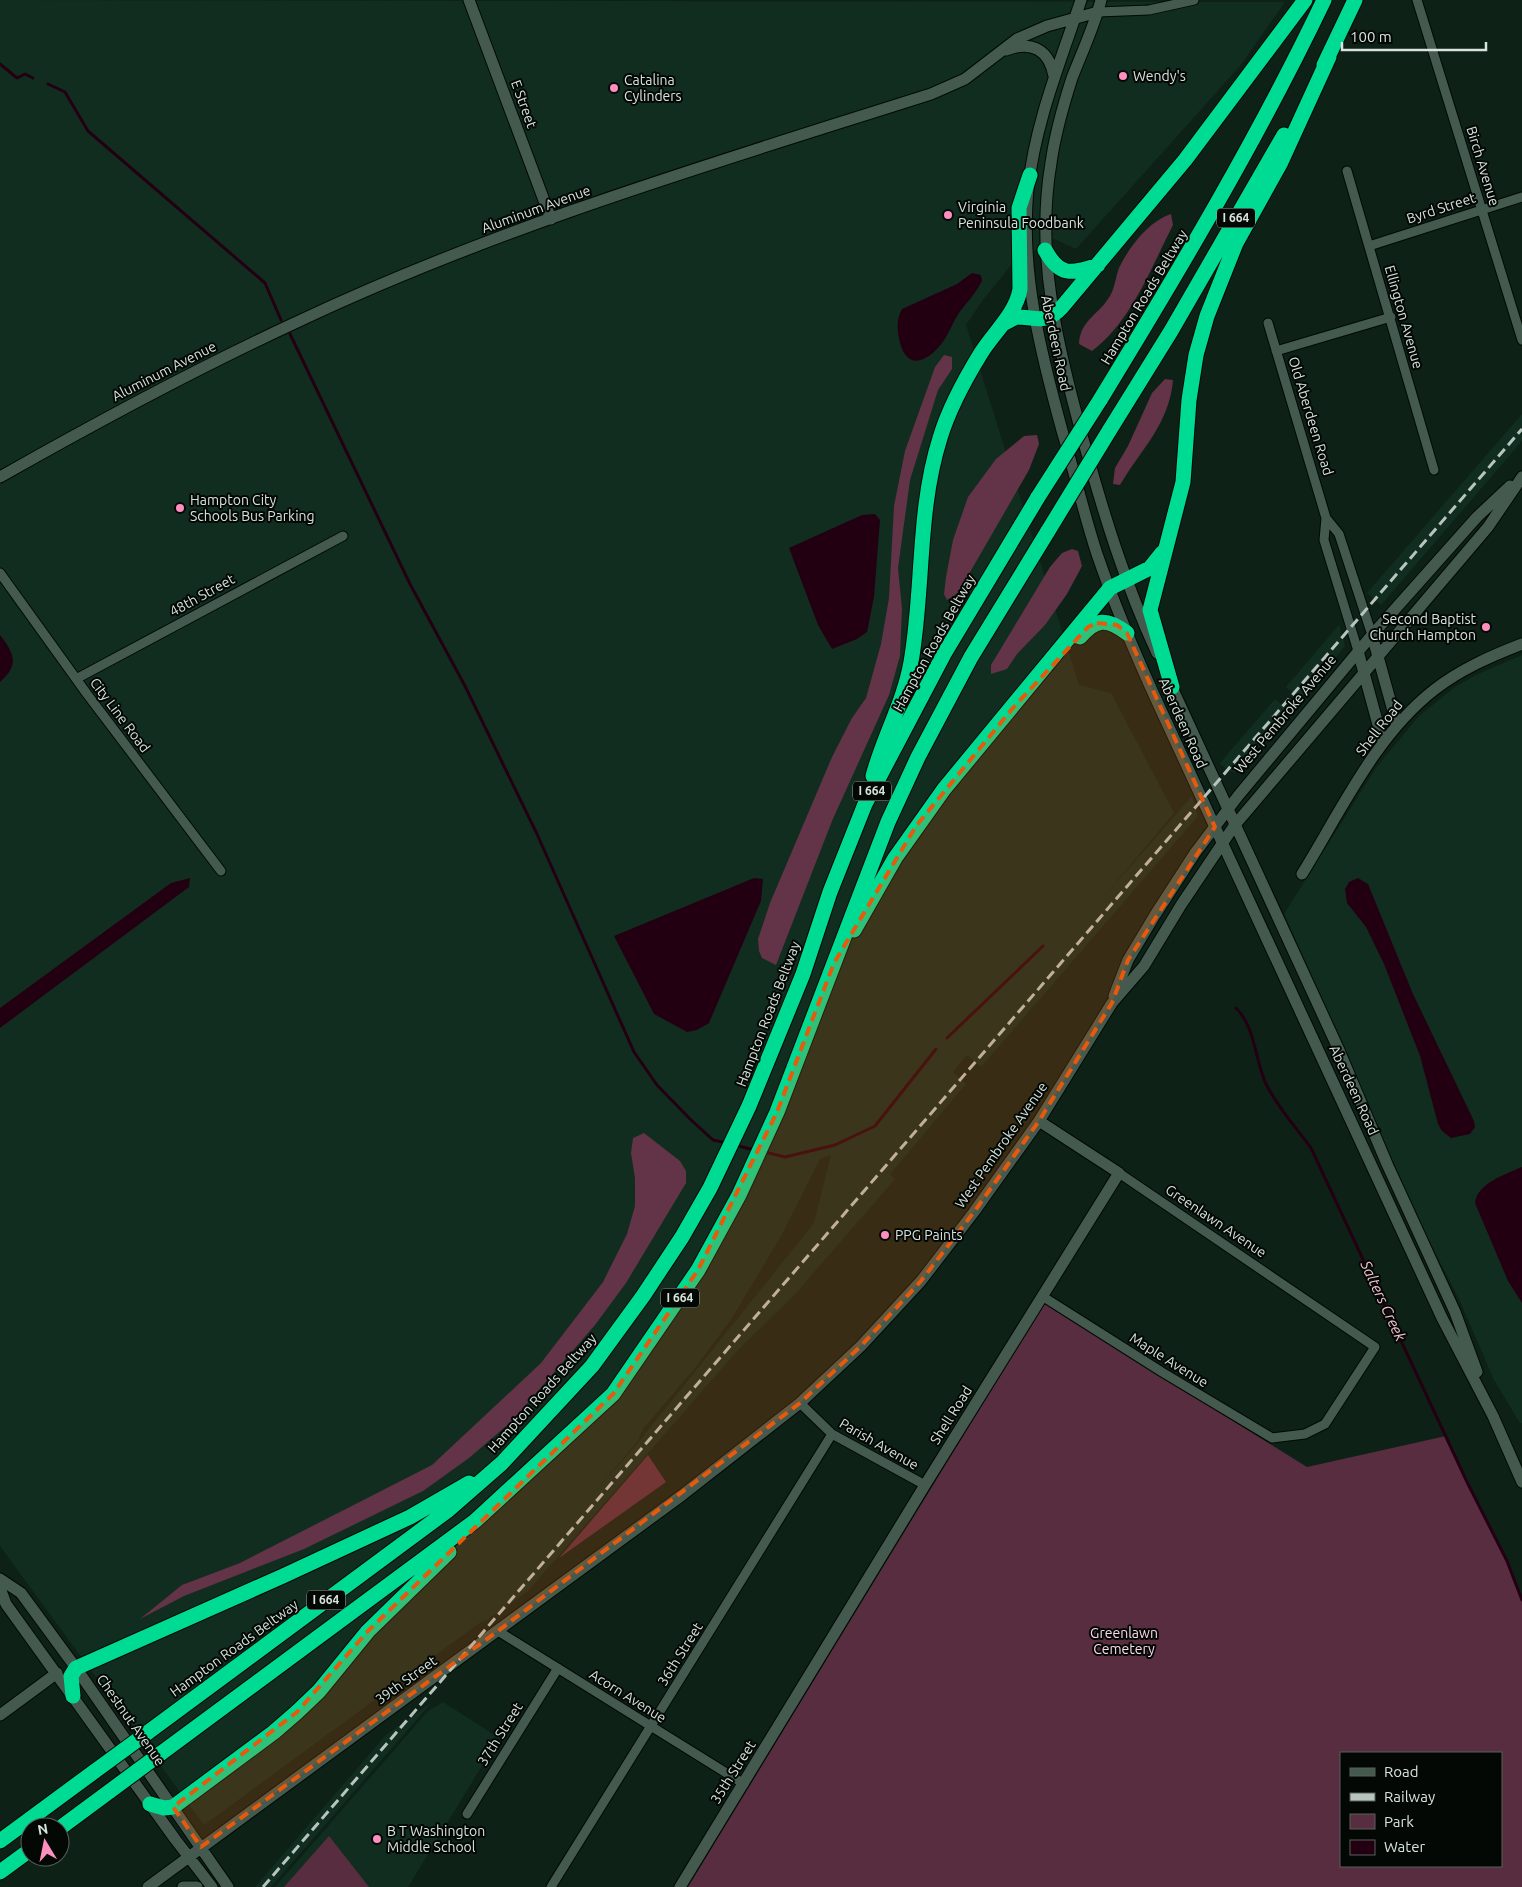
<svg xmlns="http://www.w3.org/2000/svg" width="1522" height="1887" font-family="Ubuntu,sans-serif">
	<rect width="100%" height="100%" fill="#0d2117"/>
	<!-- built -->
	<path fill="#112d20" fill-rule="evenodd" d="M0,0L1285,2L1240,66L1076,249L1054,239L1012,264L982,301L966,325L1079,685L1111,693L1174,813L1101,900L1192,796L1198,816L981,1067L967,1055L953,1072L966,1084L890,1174L895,1179L796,1293L737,1351L528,1591L480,1625L485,1619L204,1825L0,1546ZM831,1155L814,1223L637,1444L591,1496L638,1441L643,1429L695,1368L732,1318L781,1236L820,1159Z
		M1522,414V441L1381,605L1367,593Z
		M1339,625L1345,646L1300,699L1286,687Z
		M1522,655V1423H1520L1494,1380L1460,1301L1422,1227L1284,914L1376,768L1419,716L1455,687L1476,675Z
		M1275,699L1289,711L1235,773L1219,764Z
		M432,1702L271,1887H255L386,1735Z
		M443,1702L499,1738L408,1887H275L428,1711Z"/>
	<!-- green -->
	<path fill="#582d40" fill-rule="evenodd" d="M1044,1303L1307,1467L1446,1436L1507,1561L1522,1600V1887H688ZM1341,1753H1501V1866H1341Z
		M648,1455L666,1482L559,1558Z
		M329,1836L369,1887H284Z"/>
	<!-- forest -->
	<path fill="#633347" d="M1171,214L1173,225C1151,268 1131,322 1092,351L1079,344C1080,319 1101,314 1111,294C1115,286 1116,276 1119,268C1129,247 1149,221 1171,214Z
		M944,355L952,357V369L938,390L910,480L898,568L902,609L900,656L889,695L832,821L776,965L762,958L759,951L758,939L770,903L832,757L852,718L866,698L881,644L889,598L894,506L905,451L935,367Z
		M1165,379L1173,380C1169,425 1141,449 1120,485L1113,484L1115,468L1128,446L1152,393Z
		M1037,435L1039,444L1029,470L958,593L947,600L944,594L946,577L953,540L968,497L996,459L1024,436Z
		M1072,549L1078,551L1082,566L1067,594L1045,625L1017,654L1007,669L991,674V665L1050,567L1062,553Z
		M644,1133L680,1161L686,1171V1183L626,1283L595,1325L512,1421L469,1458L423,1491L304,1549L184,1596L140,1619L182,1585L240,1563L432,1465L541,1363L603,1282L627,1234L635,1206V1178L631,1153L633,1138Z"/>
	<!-- water -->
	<path fill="#230011" d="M972,273L981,275L982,281C976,293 967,302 959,313C954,320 951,329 946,337C935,356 909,376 900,343C897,331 896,320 902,309L957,284Z
		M875,514L880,520L874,597L867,632L857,639L832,649L818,625L789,548L862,515Z
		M0,635C14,653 20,665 0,682Z
		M190,878L189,887L0,1028V1008L171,883Z
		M754,878L763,879L761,901L709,1023L697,1030L687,1032L654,1014L614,936Z
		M1358,878L1368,884L1413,994L1474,1121L1475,1127L1470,1134L1451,1138L1442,1131L1438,1124L1420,1056L1384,964L1366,927L1347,903L1345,889L1349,882Z
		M1522,1167V1303L1508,1281L1475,1203C1477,1183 1506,1174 1522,1167Z"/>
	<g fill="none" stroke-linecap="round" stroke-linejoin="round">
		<!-- stream -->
		<path stroke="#230011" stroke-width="3" d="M0,64L17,78L25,74L33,78
			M48,84L65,92L88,131L265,283L281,320
			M290,334L410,584L465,686L537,834L634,1052L657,1085L690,1119L713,1140L727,1143
			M1236,1008C1255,1026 1255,1060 1266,1084C1278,1108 1295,1126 1311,1148L1468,1484L1507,1561L1522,1600
			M947,1038L1043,946
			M735,1145L754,1150
			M765,1152L785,1157L835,1145L875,1126L936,1049"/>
		<!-- street casing -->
		<g stroke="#000a04" stroke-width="11">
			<path id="street" d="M1417,0L1522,340
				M1098,12L1149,10L1194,0
				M1347,171L1434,470
				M1369,246L1522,197
				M1268,323L1326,518L1324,540L1358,651
				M1276,351L1391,317
				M1326,518L1339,534L1372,635
				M0,573L87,694L221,871
				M76,679L343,536
				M1042,1296L1162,1372L1272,1438L1305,1434L1325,1424L1375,1347L1119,1173
				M800,1403L832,1434L925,1485
				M498,1631L744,1784
				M467,1814L558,1668
				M551,1887L832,1434"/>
		</g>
		<!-- secondary casing -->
		<g stroke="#000a04" stroke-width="13">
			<path id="secondary" d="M469,0L551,219
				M1081,0C1060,63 1035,123 1028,189C1020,273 1041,354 1063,434C1075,474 1084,515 1097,554C1115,607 1137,658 1160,708L1442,1318L1493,1416L1522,1482
				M1101,0C1094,27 1082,52 1072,78C1063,106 1055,134 1051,163C1035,257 1058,348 1083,439C1103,512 1125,584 1157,653
				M1006,50C1032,40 1049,50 1054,76
				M0,477C97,422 195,369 297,322C500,226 717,162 931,94L965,79L1017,39L1047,26L1098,12
				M1372,635L1397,725
				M1358,651L1383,743
				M1169,681L1338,1048L1387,1164L1455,1312L1477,1372
				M1302,874C1341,811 1375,736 1434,690C1461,669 1491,656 1522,644
				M1114,996L1128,960L1155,915L1195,853L1238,796L1372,635L1477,517L1510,486
				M0,1579L21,1593L76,1668L228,1887
				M0,1588L6,1604L175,1839L212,1887
				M0,1715L57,1673
				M148,1887L681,1496L800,1403L861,1346L921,1281L974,1212L1039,1121L1112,1003L1144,966L1181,905L1234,826L1488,527L1522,477
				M183,1887H197
				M680,1887L925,1485L1119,1173L1039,1121"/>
		</g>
		<!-- highway casing -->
		<g stroke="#000a04" stroke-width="17">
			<path id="highway" d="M1324,65L1355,0
				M1045,250C1060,277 1071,274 1098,265
				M1003,324L1016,317C1037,317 1045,325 1062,307L1185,160L1305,0
				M1100,400C1180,269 1258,138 1324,0
				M1109,431L1171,331L1284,135
				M1080,637C1096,618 1107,618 1127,633
				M1172,687L1150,610L1183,482L1189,400L1196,355L1207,316L1236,243L1281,162L1329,57
				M873,776C883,738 904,702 911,662C924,587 917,511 940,438C949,408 965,379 981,353C994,332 1016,314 1020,289L1019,208L1030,175
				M854,930L895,858L944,789L1110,588L1150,568L1162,553
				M73,1696L71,1676L76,1668L283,1576L410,1517L469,1483
				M147,1733L447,1511L502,1463L592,1366L643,1296L682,1237L710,1188L749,1106L803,974L830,892L865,804L944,654L1038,497
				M160,1754L475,1521L613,1394L698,1270L739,1195L777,1112L888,822L918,757L971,657L1048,531
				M150,1804L164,1808L173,1807L274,1732L297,1712L319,1691L368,1631L449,1552
				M60,1828L110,1791
				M0,1841L95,1771
				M0,1872L30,1850"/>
		</g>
		<!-- street -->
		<use href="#street" stroke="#445a4e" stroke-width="9"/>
		<!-- secondary -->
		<use href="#secondary" stroke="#445a4e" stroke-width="11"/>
		<!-- highway -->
		<use href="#highway" stroke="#00db93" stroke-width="15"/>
		<!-- rail -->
		<path stroke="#b8c5be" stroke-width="3" stroke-dasharray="10 5" stroke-linecap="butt" d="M263,1887L1522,429"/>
		<!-- highway-bridge casing -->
		<g stroke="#000a04" stroke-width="17" stroke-linecap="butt">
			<path id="highway-bridge" d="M1038,497L1100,400
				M1048,531L1109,431
				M95,1771L147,1733
				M110,1791L160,1754"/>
		</g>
		<!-- highway-bridge -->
		<use href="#highway-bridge" stroke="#00db93" stroke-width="15"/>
	</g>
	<!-- marked area -->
	<path fill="#e8590c" fill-opacity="0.2" stroke="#e8590c" stroke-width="4" stroke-dasharray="10 6" stroke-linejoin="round" d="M1097,623L1117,625L1127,633L1215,827L1128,960L1112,1003L1039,1121L974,1212L921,1281L861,1346L800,1403L498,1631L201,1847L173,1807L297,1712L368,1631L613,1394L698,1270L777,1112L834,963L916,826L1012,709L1088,627Z"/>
	<!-- markers -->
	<g fill="#fd8ebe" stroke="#030805" stroke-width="2">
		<circle cx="1123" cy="76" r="5"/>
		<circle cx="614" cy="88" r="5"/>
		<circle cx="948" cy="215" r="5"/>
		<circle cx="180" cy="508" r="5"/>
		<circle cx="1486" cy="627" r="5"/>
		<circle cx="885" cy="1235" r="5"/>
		<circle cx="377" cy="1839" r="5"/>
	</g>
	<g text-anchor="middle" stroke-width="4" stroke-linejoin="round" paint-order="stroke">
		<!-- shield labels -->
		<g fill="#030805" stroke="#97a19c" stroke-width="1">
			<rect x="1217" y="208.5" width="38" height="19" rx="4"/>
			<rect x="853" y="781.5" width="38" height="19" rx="4"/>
			<rect x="661" y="1288.5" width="38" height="19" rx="4"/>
			<rect x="307" y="1590.5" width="38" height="19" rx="4"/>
		</g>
		<g font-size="12" font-weight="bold" fill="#d7e3dc">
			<text x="1236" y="222">I 664</text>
			<text x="872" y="795">I 664</text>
			<text x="680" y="1302">I 664</text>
			<text x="326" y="1604">I 664</text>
		</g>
		<!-- poi labels -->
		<g font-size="14" fill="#d7e3dc" stroke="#030805" text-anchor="start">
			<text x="1133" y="81">Wendy's</text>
			<text x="624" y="85">Catalina<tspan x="624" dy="16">Cylinders</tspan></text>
			<text x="958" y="212">Virginia<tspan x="958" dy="16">Peninsula Foodbank</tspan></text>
			<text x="190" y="505">Hampton City<tspan x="190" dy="16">Schools Bus Parking</tspan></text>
			<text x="1476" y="624" text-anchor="end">Second Baptist<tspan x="1476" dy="16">Church Hampton</tspan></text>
			<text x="895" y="1240">PPG Paints</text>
			<text x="387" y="1836">B T Washington<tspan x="387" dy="16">Middle School</tspan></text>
		</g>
		<!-- street labels -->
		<g font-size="14" fill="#d7e3dc" stroke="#030805">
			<text transform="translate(524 104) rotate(70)" y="5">E Street</text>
			<text transform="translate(1483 166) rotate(73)" y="5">Birch Avenue</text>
			<text transform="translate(1441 208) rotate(-18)" y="5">Byrd Street</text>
			<text transform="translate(536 209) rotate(-20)" y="5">Aluminum Avenue</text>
			<text transform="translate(1144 297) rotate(-59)" y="5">Hampton Roads Beltway</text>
			<text transform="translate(1404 317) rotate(74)" y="5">Ellington Avenue</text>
			<text transform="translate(1056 343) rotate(78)" y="5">Aberdeen Road</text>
			<text transform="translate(164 371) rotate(-27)" y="5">Aluminum Avenue</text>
			<text transform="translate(1311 416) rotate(73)" y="5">Old Aberdeen Road</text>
			<text transform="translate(202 595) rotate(-29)" y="5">48th Street</text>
			<text transform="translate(934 643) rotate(-61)" y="5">Hampton Roads Beltway</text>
			<text transform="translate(1285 714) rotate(-50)" y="5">West Pembroke Avenue</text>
			<text transform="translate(120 715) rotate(53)" y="5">City Line Road</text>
			<text transform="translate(1183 723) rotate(66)" y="5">Aberdeen Road</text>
			<text transform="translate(1379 728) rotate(-52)" y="5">Shell Road</text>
			<text transform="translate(768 1014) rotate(-69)" y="5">Hampton Roads Beltway</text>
			<text transform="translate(1354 1090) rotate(65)" y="5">Aberdeen Road</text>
			<text transform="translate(1001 1145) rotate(-55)" y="5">West Pembroke Avenue</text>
			<text transform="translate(1216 1221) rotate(34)" y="5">Greenlawn Avenue</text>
			<text transform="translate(1169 1360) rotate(32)" y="5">Maple Avenue</text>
			<text transform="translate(542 1393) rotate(-48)" y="5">Hampton Roads Beltway</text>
			<text transform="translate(951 1415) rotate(-58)" y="5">Shell Road</text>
			<text transform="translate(879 1444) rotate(30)" y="5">Parish Avenue</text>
			<text transform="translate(234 1648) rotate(-36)" y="5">Hampton Roads Beltway</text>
			<text transform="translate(680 1654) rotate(-58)" y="5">36th Street</text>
			<text transform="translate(406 1680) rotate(-36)" y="5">39th Street</text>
			<text transform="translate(628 1696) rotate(32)" y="5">Acorn Avenue</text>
			<text transform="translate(131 1720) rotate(55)" y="5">Chestnut Avenue</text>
			<text transform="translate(500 1734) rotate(-58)" y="5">37th Street</text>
			<text transform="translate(733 1772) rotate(-58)" y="5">35th Street</text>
		</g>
		<!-- park labels -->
		<g font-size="14" fill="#fcd9e6" stroke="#030805">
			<text x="1124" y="1638">Greenlawn<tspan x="1124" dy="16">Cemetery</tspan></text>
		</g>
		<!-- water labels -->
		<g font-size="15" font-style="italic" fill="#f5c2d5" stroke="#030805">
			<text transform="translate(1383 1301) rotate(65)" y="5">Salters Creek</text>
		</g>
	</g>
	<!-- legend -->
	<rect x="1340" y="1752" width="162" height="115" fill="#030805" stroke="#58605b"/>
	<rect x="1350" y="1768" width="25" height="8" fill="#445a4e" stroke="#58605b"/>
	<text x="1384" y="1777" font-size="15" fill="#d7e3dc">Road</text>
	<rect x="1350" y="1793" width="25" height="8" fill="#b8c5be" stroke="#58605b"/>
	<text x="1384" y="1802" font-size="15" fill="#d7e3dc">Railway</text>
	<rect x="1350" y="1814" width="25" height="15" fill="#582d40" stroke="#58605b"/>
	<text x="1384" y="1827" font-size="15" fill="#d7e3dc">Park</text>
	<rect x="1350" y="1840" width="25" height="15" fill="#230011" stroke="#58605b"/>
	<text x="1384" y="1852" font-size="15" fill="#d7e3dc">Water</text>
	<!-- north arrow -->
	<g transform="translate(45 1842) rotate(350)"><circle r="24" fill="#030805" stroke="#58605b"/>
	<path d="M0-4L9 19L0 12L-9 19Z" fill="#fd8ebe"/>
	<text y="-8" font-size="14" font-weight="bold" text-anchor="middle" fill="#d7e3dc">N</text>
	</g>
	<!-- scale -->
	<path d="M1342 42v8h144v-8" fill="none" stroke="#d7e3dc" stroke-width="2.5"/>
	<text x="1350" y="42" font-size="15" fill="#d7e3dc" stroke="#030805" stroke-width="4" paint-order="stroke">100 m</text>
</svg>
